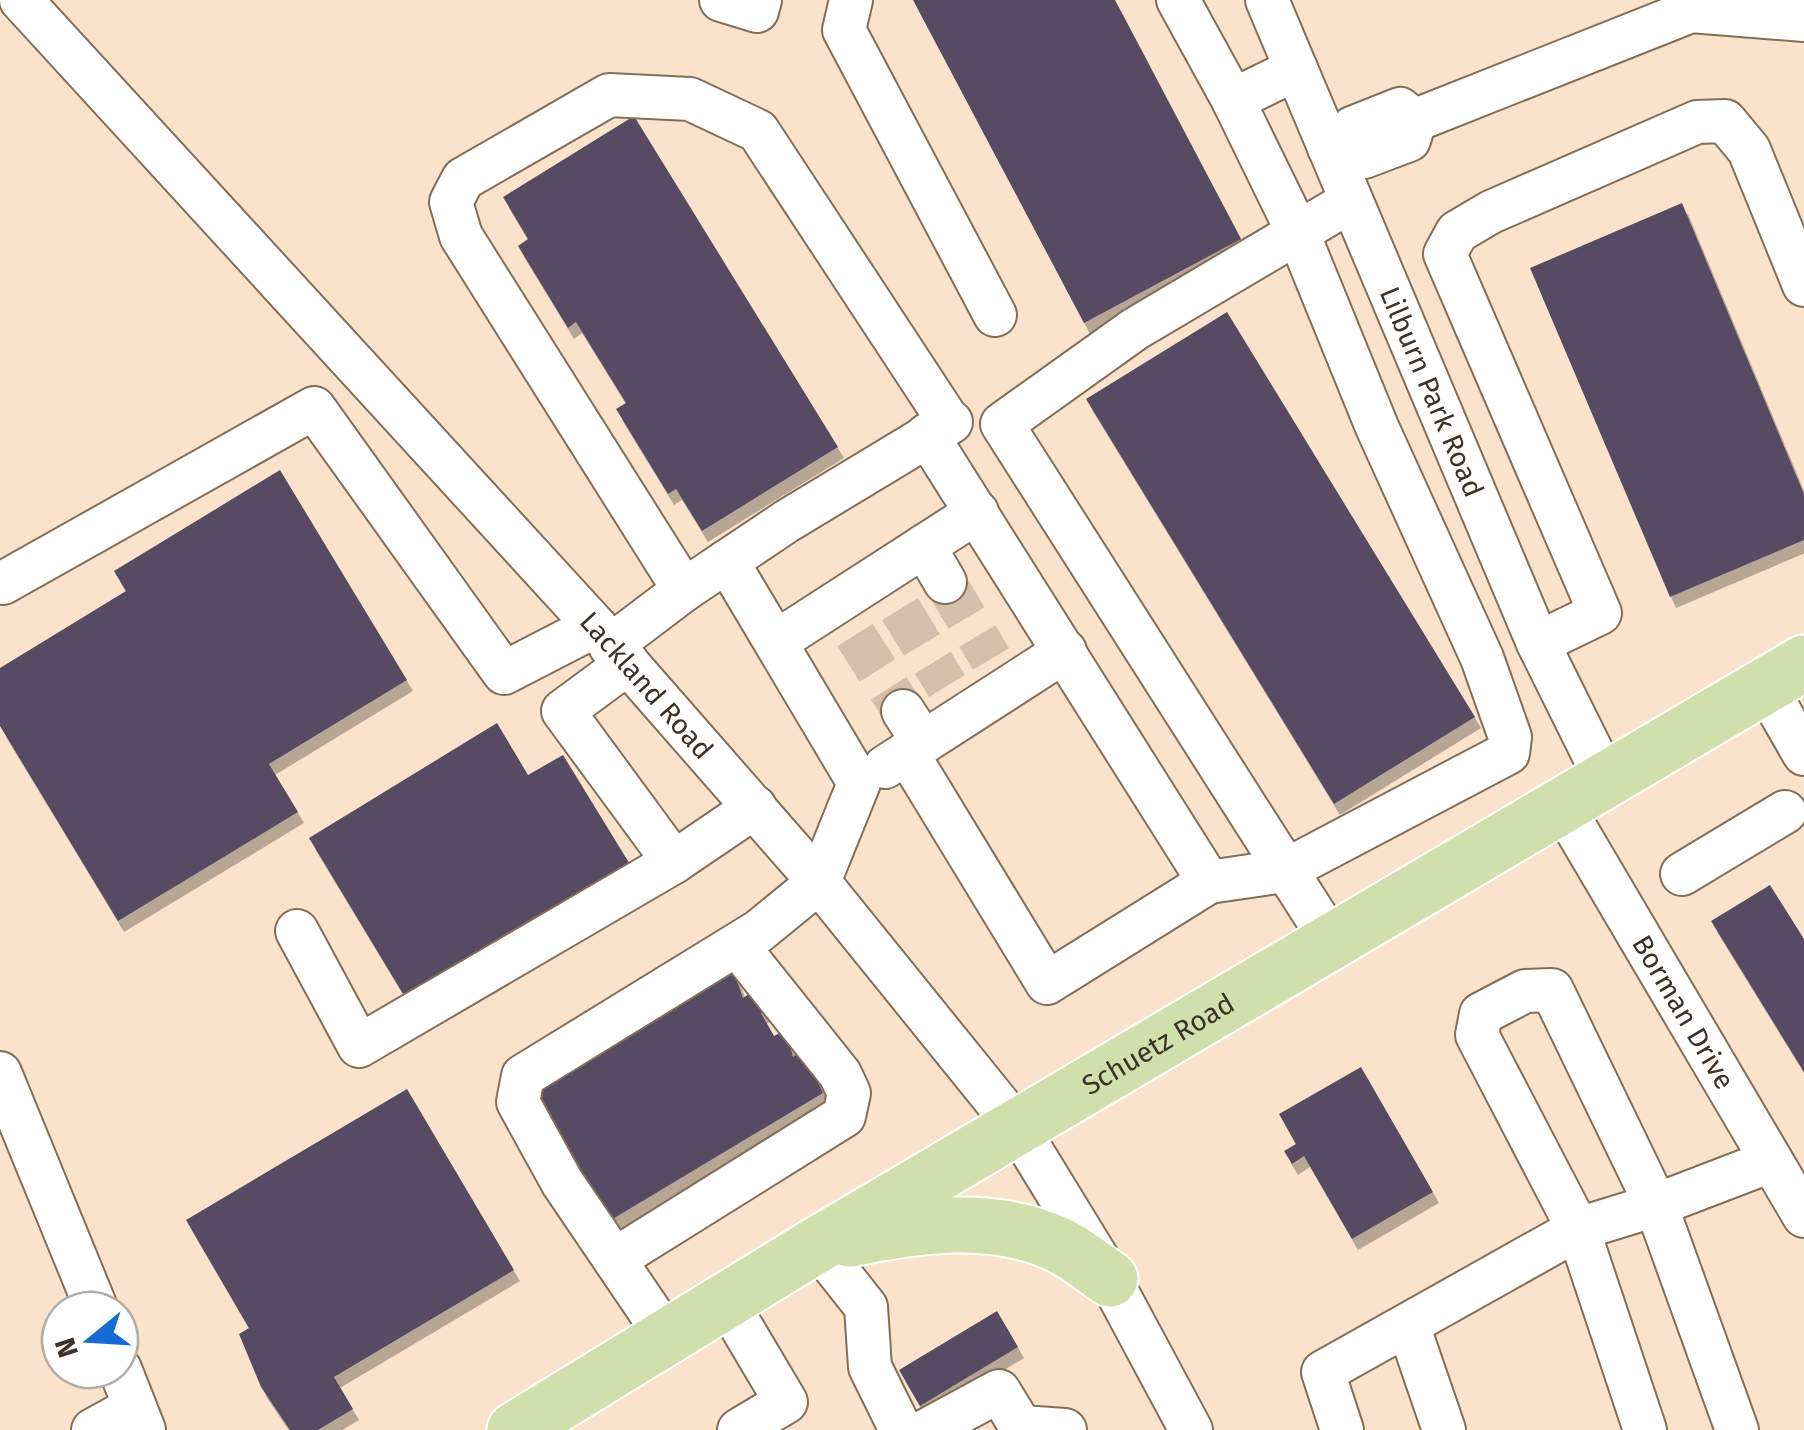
<svg xmlns="http://www.w3.org/2000/svg" width="1804" height="1430" font-family="'Fira Sans',sans-serif">
	<defs>
		<filter id="shadow"><feDropShadow dx="6" dy="11" stdDeviation="0" flood-color="#0004"/></filter>
	</defs>
	<rect width="100%" height="100%" fill="#fae3ca"/>
	<!-- building -->
	<path fill="#564c64" filter="url(#shadow)" d="M913,0H1115L1241,239L1084,323Z
		M634,116L838,447L702,531L676,489L668,494L616,409L626,403L576,322L568,328L518,246L528,239L503,197Z
		M1682,203L1804,494V540L1670,597L1530,268Z
		M1227,312L1475,717L1334,804L1086,399Z
		M280,470L407,680L269,764L298,812L118,921L0,726V668L126,591L114,571Z
		M497,723L528,775L563,755L631,866L408,1002L309,838Z
		M1770,885L1804,939V1072L1711,921Z
		M734,972L743,998L755,990L765,1009L761,1013L774,1036L786,1030L793,1057L803,1050L823,1093L606,1223L533,1105L537,1089Z
		M1361,1067L1433,1192L1352,1239L1304,1156L1292,1164L1284,1151L1296,1144L1279,1114Z
		M407,1089L514,1270L334,1377L353,1409L318,1430H290L261,1387L239,1334L249,1328L186,1220Z
		M997,1311L1018,1347L920,1406L899,1370Z"/>
	<g fill="none" stroke-linecap="round" stroke-linejoin="round">
		<!-- minor-tunnel -->
		<path stroke="#d4c0aa" stroke-width="42" stroke-dasharray="42 21" stroke-linecap="butt" d="M945,582L991,659
			M900,609L947,686
			M855,635L903,711"/>
		<!-- minor casing -->
		<g stroke="#836e58" stroke-width="46">
			<g id="minor">
				<path id="s1" d="M21,0L595,626L819,882L1017,1127L1110,1279L1191,1430"/>
				<path d="M721,0L757,11L760,0"/>
				<path d="M851,0L844,30L995,315"/>
				<path d="M1178,0L1233,100L1298,233L1377,427L1482,658L1510,737L1508,753L1284,871L1209,882"/>
				<path id="s2" d="M1267,0L1538,643L1605,778"/>
				<path d="M1233,100L1296,69"/>
				<path d="M1341,143L1364,157L1409,140L1415,121L1426,116L1691,11L1804,20"/>
				<path d="M1329,148L1341,143L1352,128L1400,109L1415,121"/>
				<path d="M924,546L945,582"/>
				<path d="M3,583L314,408L504,673L595,626"/>
				<path d="M684,590L461,236L451,202L463,179L609,95L690,99L758,131L949,422"/>
				<path d="M777,641L977,512"/>
				<path d="M1538,643L1600,613L1445,254L1457,232L1491,212L1697,122L1725,121L1749,150L1804,285"/>
				<path d="M610,646L684,590L787,521L951,422"/>
				<path d="M628,663L563,711L674,862"/>
				<path d="M1765,686L1804,754"/>
				<path d="M903,711L923,742"/>
				<path d="M907,753L1047,983L1209,882L927,435"/>
				<path d="M885,767L1065,651"/>
				<path id="s3" d="M1563,807L1804,1216"/>
				<path d="M1682,874L1785,812"/>
				<path d="M297,931L359,1046L674,862L755,807"/>
				<path d="M1332,942L1002,424L1135,329L1351,201"/>
				<path d="M0,1073L97,1310"/>
				<path d="M817,1245L866,1307L870,1367L901,1430"/>
				<path d="M615,1259L844,1116L849,1093L840,1074L737,945"/>
				<path d="M726,1301L786,1402L739,1430"/>
				<path d="M1408,1325L1444,1430"/>
				<path d="M667,1337L562,1182L518,1102L523,1076L759,931L819,882L859,783L727,561"/>
				<path d="M120,1369L144,1430"/>
				<path d="M93,1430L135,1407"/>
				<path d="M927,1430L999,1391L1021,1427L1065,1430"/>
				<path d="M1342,1430L1323,1372L1578,1229L1656,1205L1771,1161"/>
				<path d="M1645,1430L1578,1229L1477,1035L1481,1014L1525,991L1552,990L1656,1205L1737,1430"/>
			</g>
		</g>
		<!-- major casing -->
		<g stroke="#fff" stroke-width="59">
			<g id="major">
				<path d="M850,1239C917,1225 992,1214 1057,1244C1076,1253 1093,1267 1110,1279"/>
				<path id="s4" d="M515,1430L817,1245L1804,663"/>
			</g>
		</g>
		<!-- minor -->
		<use href="#minor" stroke="#fff" stroke-width="42"/>
		<!-- major -->
		<use href="#major" stroke="#d0dfab" stroke-width="55"/>
	</g>
	<g text-anchor="middle" stroke-width="10" stroke-linejoin="round" paint-order="stroke">
		<!-- street labels -->
		<g font-size="28" fill="#3b3229" stroke="#fff">
			<text dy="10" stroke="none"><textPath href="#s2" startOffset="425">Lilburn Park Road</textPath></text>
			<text dy="10" stroke="none"><textPath href="#s1" startOffset="928">Lackland Road</textPath></text>
			<text dy="10" stroke="none"><textPath href="#s3" startOffset="238">Borman Drive</textPath></text>
			<text dy="10" stroke="none"><textPath href="#s4" startOffset="750">Schuetz Road</textPath></text>
		</g>
	</g>
	<!-- north arrow -->
	<g transform="translate(90 1340) rotate(252)"><circle r="48" fill="#ffffff" stroke="#b1ada9" stroke-width="2.5"/>
	<path d="M0-8L18 38L0 25L-18 38Z" fill="#186bd5"/>
	<text y="-15" font-size="28" font-weight="bold" text-anchor="middle" fill="#3b3229">N</text>
	</g>
</svg>
